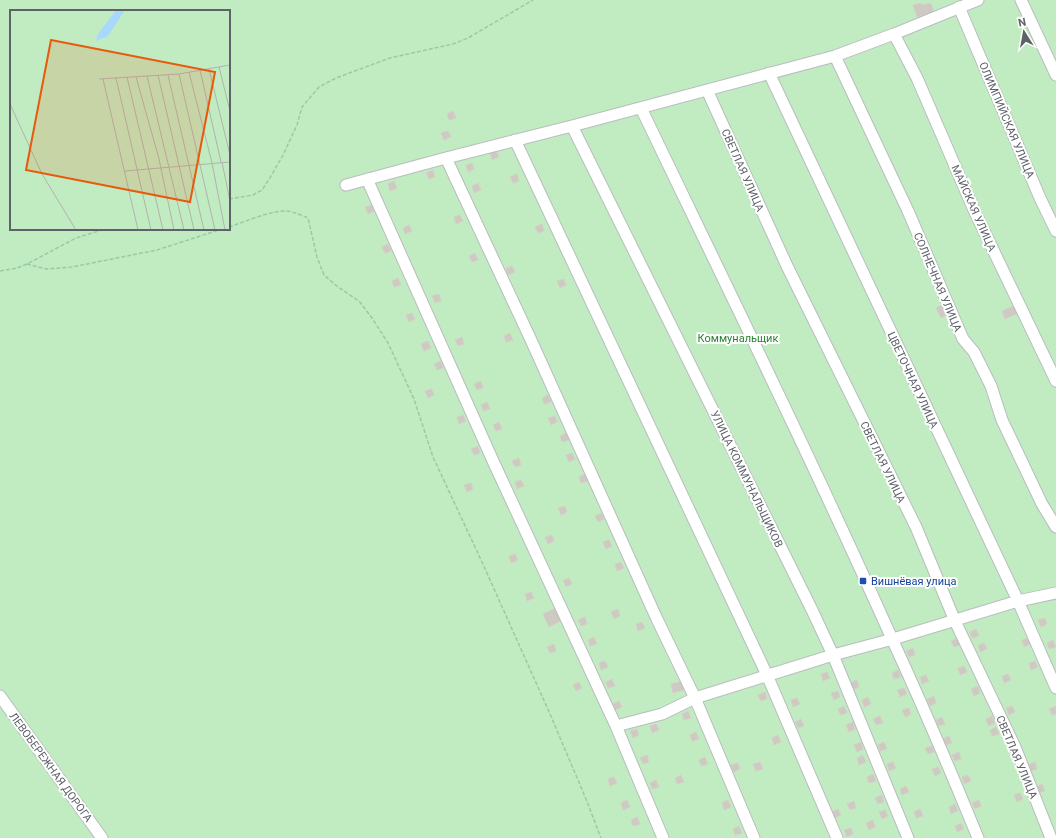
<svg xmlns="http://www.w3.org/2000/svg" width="1056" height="838" font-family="Roboto,sans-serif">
	<rect width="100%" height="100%" fill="#f1efe6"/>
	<!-- green -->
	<path fill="#c1ebc1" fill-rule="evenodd" d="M0,0H1056V838H0ZM11,11H229V229H11Z"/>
	<!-- building -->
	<path fill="#cdcac3" stroke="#d7d1c4" d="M921,3L922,5L931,3L934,12L917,17L913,5Z
		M453,111L456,118L449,120L447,114Z
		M448,131L451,137L444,140L441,133Z
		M496,151L499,157L492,160L490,153Z
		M472,163L474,169L468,172L466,165Z
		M433,170L435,177L429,179L426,173Z
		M517,174L519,181L513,183L510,177Z
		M394,181L397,188L390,191L388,184Z
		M478,183L481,190L474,193L472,186Z
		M372,205L374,211L368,214L365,207Z
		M460,215L463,221L456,224L454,217Z
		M542,224L544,231L538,233L535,227Z
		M409,225L412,231L405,234L403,228Z
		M388,244L391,251L385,253L382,247Z
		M475,253L478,260L472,262L469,256Z
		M512,266L515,272L508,275L506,268Z
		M398,278L401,285L394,287L392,281Z
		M564,279L566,285L560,288L557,281Z
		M439,294L441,301L435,303L432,296Z
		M945,303L950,313L941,318L936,308Z
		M1016,305L1019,313L1005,319L1002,311Z
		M412,313L415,319L409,322L406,315Z
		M510,333L513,340L506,342L504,336Z
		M462,337L464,344L458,346L455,340Z
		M428,341L431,348L424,351L421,344Z
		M441,361L443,368L437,370L434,364Z
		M481,381L483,388L477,390L474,384Z
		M432,389L434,395L428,398L425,391Z
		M548,395L551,402L544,404L542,398Z
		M487,402L490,409L483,411L481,405Z
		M463,415L466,421L459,424L457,417Z
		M555,416L557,422L551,425L548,418Z
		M499,422L502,429L496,431L493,425Z
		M566,433L569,440L562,442L560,436Z
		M478,446L480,453L474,455L471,449Z
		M572,453L575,459L569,462L566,455Z
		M519,458L521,465L515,467L512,461Z
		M585,474L588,481L581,483L579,477Z
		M521,480L524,486L517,489L515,482Z
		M471,483L473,489L467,492L464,485Z
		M565,506L567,512L561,515L558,508Z
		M602,513L604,519L598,522L595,516Z
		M552,535L554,541L548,544L545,537Z
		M609,540L612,546L606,549L603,542Z
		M515,554L518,560L511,563L509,556Z
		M621,562L624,568L617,571L615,564Z
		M569,578L572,584L566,587L563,580Z
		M531,592L534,598L527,601L525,594Z
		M556,608L562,620L549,627L543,614Z
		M618,609L620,616L614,619L611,612Z
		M585,617L587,624L581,626L578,620Z
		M1045,618L1047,624L1041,627L1038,620Z
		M642,622L645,628L638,631L636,624Z
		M976,629L979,636L972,638L970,632Z
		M594,637L597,644L590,646L588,640Z
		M958,638L960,645L954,647L951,641Z
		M1028,638L1031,644L1024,647L1022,640Z
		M1053,640L1056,647L1049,649L1047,643Z
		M984,643L987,649L980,652L978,645Z
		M554,644L556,651L550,653L547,647Z
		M913,648L915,655L909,657L906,651Z
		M605,661L608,667L601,670L599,663Z
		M1035,661L1038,667L1031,670L1029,663Z
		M964,666L967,672L960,675L958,668Z
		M898,670L901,677L894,679L892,673Z
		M827,672L830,678L823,681L821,674Z
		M1008,674L1011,680L1004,683L1002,676Z
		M926,675L929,681L922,684L920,677Z
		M612,679L615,686L608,688L606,682Z
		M685,680L688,689L673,693L671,684Z
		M857,680L859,687L853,690L850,683Z
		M579,682L582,688L576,691L573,685Z
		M978,686L980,693L974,696L971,689Z
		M904,688L907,694L900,697L897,690Z
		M838,691L840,697L834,700L831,693Z
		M765,692L767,699L761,701L758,695Z
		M934,696L936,703L930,706L927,699Z
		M868,697L871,704L864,707L862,700Z
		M797,698L800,704L793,707L791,700Z
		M619,701L622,707L615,710L613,704Z
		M844,706L847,713L840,715L838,709Z
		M1012,706L1015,712L1009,715L1006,708Z
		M1056,706V714L1052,715L1049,709Z
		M909,708L911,714L905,717L902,710Z
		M688,711L691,718L684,720L682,714Z
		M880,716L883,723L876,725L873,719Z
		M992,716L995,723L988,726L986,719Z
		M942,717L945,724L939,726L936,720Z
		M801,719L804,726L798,728L795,722Z
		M853,722L855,729L849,732L846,725Z
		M656,724L659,730L652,733L650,726Z
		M996,727L999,734L992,736L990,730Z
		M637,729L639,735L633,738L630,731Z
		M696,732L699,739L692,741L690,735Z
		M778,735L781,742L774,745L772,738Z
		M949,736L952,743L946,745L943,739Z
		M861,742L863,749L857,752L854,745Z
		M884,742L887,749L880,751L878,745Z
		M932,746L934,752L928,754L925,748Z
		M959,752L961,759L955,761L952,755Z
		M647,755L649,762L643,764L640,758Z
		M863,755L866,762L859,765L857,758Z
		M705,757L708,764L701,766L699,760Z
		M760,762L763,769L756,771L753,764Z
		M893,762L896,768L889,771L887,764Z
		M1035,762L1037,769L1031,771L1028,765Z
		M738,763L740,769L734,772L731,765Z
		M939,767L941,773L935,776L932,769Z
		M873,774L876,781L869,783L867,777Z
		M681,775L684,782L677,784L675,778Z
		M968,775L971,781L964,784L962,777Z
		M614,777L617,783L610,786L608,779Z
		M656,780L659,787L652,789L650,783Z
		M1042,784L1045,791L1038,793L1036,787Z
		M906,786L909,792L902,795L900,789Z
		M1020,793L1023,799L1017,802L1014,795Z
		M882,795L884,802L878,804L875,798Z
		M627,800L630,807L623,810L621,803Z
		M728,800L731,807L724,810L722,803Z
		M979,800L981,806L975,809L972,803Z
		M854,801L856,808L850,810L847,804Z
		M955,804L958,811L951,814L949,807Z
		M838,809L841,815L835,818L832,811Z
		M920,809L923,816L916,818L914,812Z
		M885,810L888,816L882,819L879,812Z
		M637,817L640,824L633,826L631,820Z
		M873,820L875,827L869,830L866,823Z
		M961,823L964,829L957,832L955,826Z
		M739,826L742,833L735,835L733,829Z
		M851,828L853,834L847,837L844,830Z"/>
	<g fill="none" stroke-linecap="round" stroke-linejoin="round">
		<!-- minor casing -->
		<g stroke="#b9bcc1" stroke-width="13">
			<path id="minor" d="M1021,0L1056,75
				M959,7L1040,198L1056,231
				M894,34L917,78L974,210L1056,381
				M835,56L908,211L963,339L974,352L991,386L1002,420L1042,504L1056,527
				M769,73L1018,601L1056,688
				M707,90L787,266L916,527L955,621L1015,747L1051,838
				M641,108C726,285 813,462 893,641C923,706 951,772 978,838
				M572,126L812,610L833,655L908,838
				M515,140L767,675L837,838
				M446,158L531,340L656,617L695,698L754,838
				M367,179L493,461L616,726L663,838
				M346,185L446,158L572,126L835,56L894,34L978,0
				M0,696L102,838
				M616,726L662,714L695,698L833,655L893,639L1018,601L1056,593"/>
		</g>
		<!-- path -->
		<path stroke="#97cba7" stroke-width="1.5" stroke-dasharray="4 2" stroke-linecap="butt" d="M229,199L253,195L262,190L270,178L283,155L297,125L302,107L319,87L336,78L390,58L453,44L468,38L533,0
			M229,227C244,222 272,210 287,211C294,212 301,215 308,218L317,257L324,275L338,287L359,301L372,318L388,343L414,399L433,457L482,562L550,714L586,799L601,838
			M27,264L46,269L72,267L157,250L222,229
			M0,271L17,268L27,264L76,238L105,229"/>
		<!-- minor -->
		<use href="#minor" stroke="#fff" stroke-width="11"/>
	</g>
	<!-- markers -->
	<rect fill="#1a4fb4" stroke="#fff" stroke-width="1.5" x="859" y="577" width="8" height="8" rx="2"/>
	<g text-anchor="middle" stroke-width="4" stroke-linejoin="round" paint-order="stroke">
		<!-- street labels -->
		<g font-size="11" fill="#5e6268" stroke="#fff">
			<text transform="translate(1007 120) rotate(67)" y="4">ОЛИМПИЙСКАЯ УЛИЦА</text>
			<text transform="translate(743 170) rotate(66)" y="4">СВЕТЛАЯ УЛИЦА</text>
			<text transform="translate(974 208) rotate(66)" y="4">МАЙСКАЯ УЛИЦА</text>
			<text transform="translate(938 282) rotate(67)" y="4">СОЛНЕЧНАЯ УЛИЦА</text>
			<text transform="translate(913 380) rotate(65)" y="4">ЦВЕТОЧНАЯ УЛИЦА</text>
			<text transform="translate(883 462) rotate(64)" y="4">СВЕТЛАЯ УЛИЦА</text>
			<text transform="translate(747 479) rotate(64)" y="4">УЛИЦА КОММУНАЛЬЩИКОВ</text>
			<text transform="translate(1017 757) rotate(67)" y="4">СВЕТЛАЯ УЛИЦА</text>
			<text transform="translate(51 767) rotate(54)" y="4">ЛЕВОБЕРЕЖНАЯ ДОРОГА</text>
		</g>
		<!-- park labels -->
		<g font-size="11" fill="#2a8230" stroke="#fff">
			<text x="738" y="342">Коммунальщик</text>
		</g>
		<!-- transit labels -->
		<g font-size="11" fill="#164399" stroke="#fff" text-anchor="start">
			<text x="871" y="585">Вишнёвая улица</text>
		</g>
	</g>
	<!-- overview -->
	<g transform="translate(10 10)">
		<rect width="220" height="220" fill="#f1efe6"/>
		<path d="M0,0H220V220H3L0,217Z" fill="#c1ebc1"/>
		<path d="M106,0H115L98,26L86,31L88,24Z" fill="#a9d8ff"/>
		<path fill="none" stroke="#b2b3b0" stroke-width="1" d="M209,57L220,101M199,59L220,145M190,60L211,152M179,62L202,153L215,220M169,64L205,220M148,65L184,220M158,65L194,220M137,66L174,220M117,67L153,220M126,67L149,149L164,220M106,68L141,220M89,69L169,64L220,55M93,69L128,220M0,94L32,164L66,220M212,152L220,191M115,161L220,152"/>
		<path fill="#e8590c" fill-opacity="0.15" stroke="#e8590c" stroke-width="2" d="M41,30L205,62L180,192L16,160Z"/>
		<rect width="220" height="220" fill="none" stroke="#5e6268" stroke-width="2"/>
	</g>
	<!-- north arrow -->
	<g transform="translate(1024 32) rotate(349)" stroke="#ffffff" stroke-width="3" paint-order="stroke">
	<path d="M0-3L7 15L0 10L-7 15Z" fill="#5e6268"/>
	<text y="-6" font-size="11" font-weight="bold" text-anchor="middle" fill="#5e6268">N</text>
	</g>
</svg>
